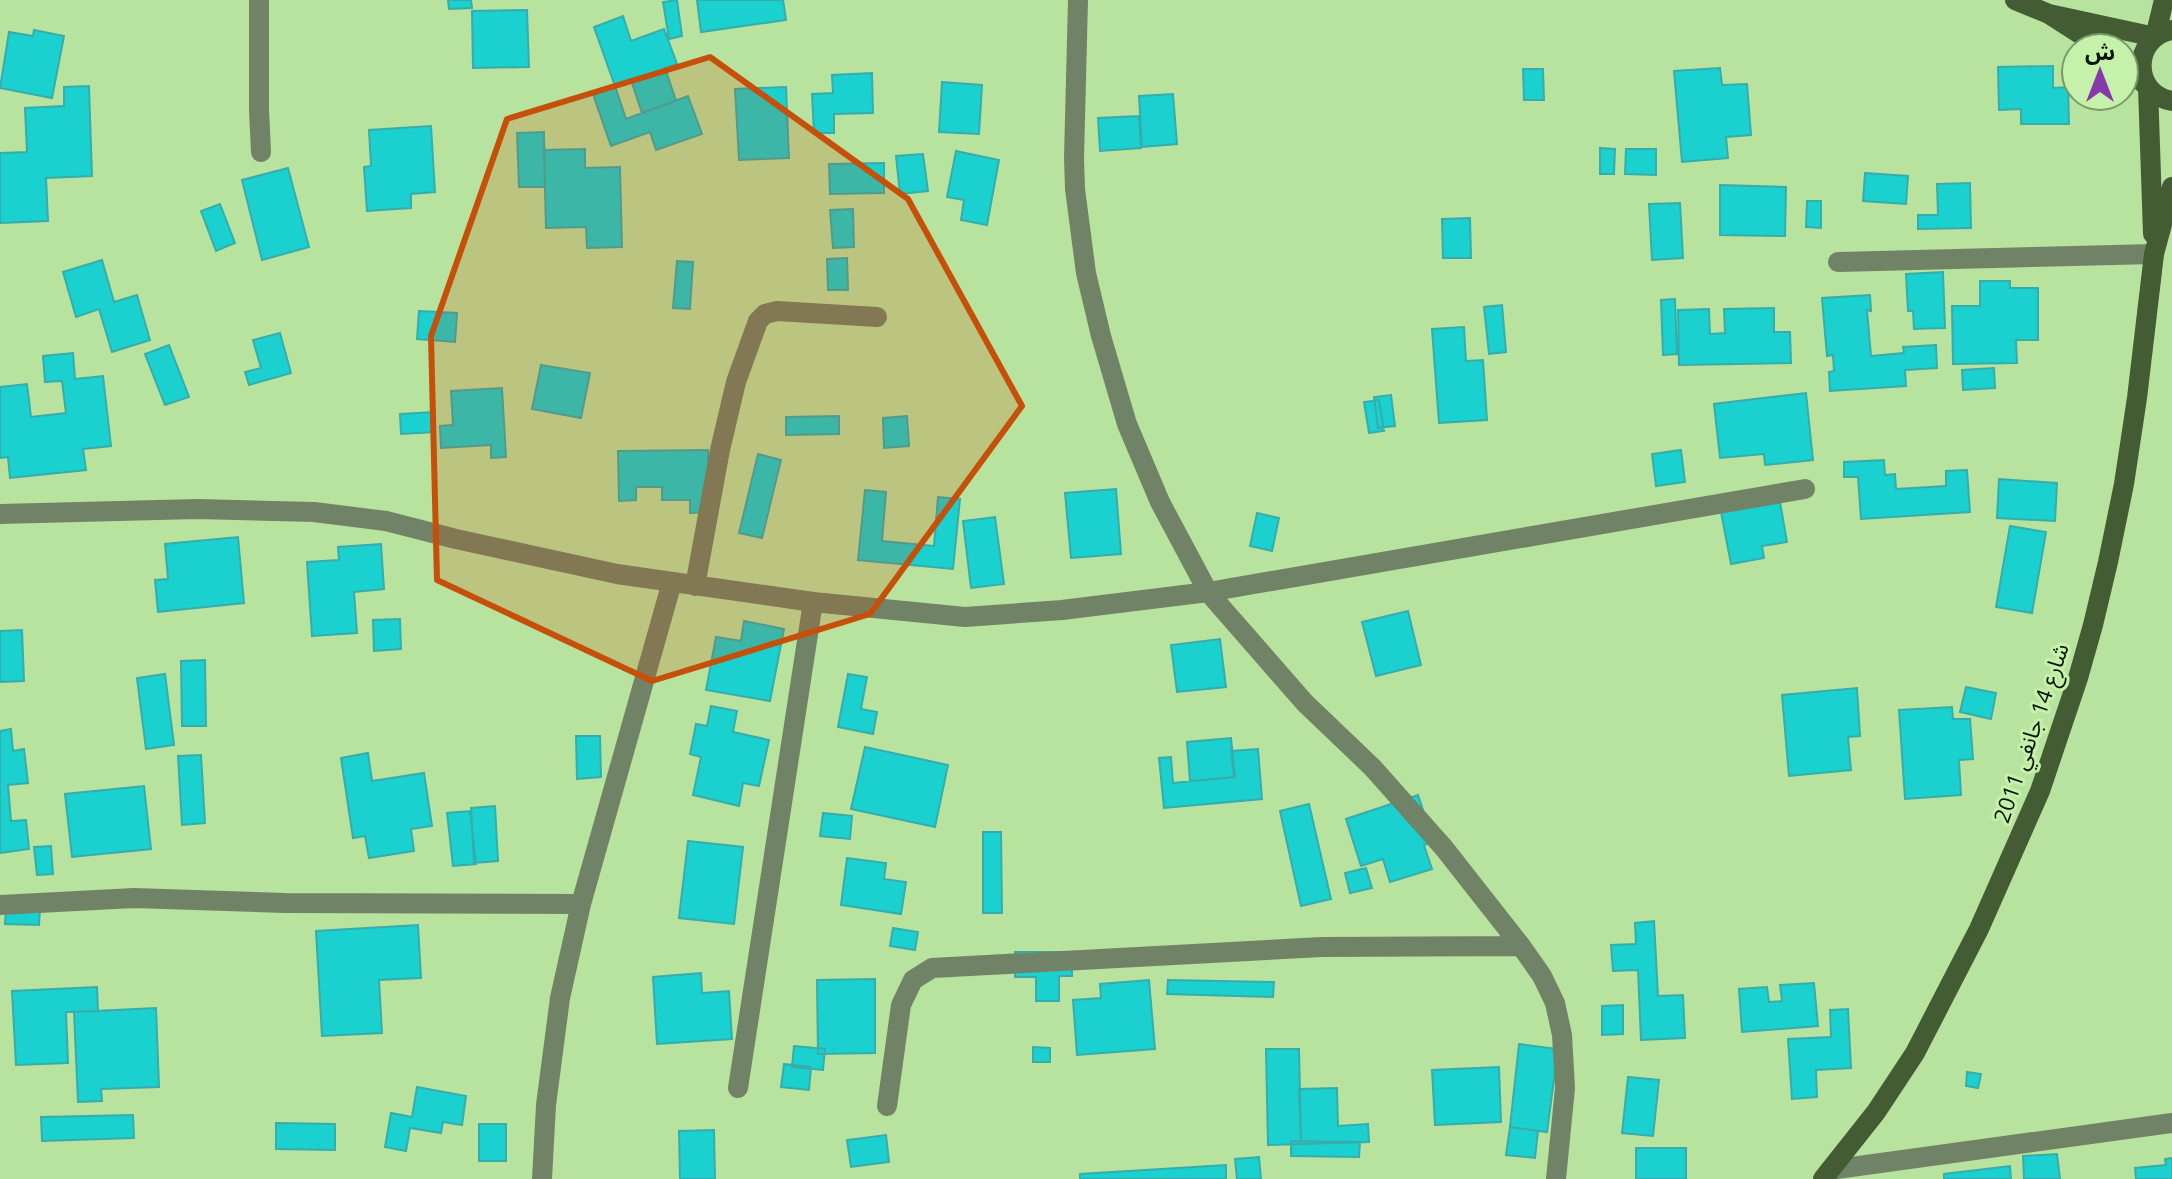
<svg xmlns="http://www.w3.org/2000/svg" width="2172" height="1179" font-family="'Open Sans','Noto Sans Arabic',sans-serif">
	<rect width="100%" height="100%" fill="#b8e39e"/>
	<!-- building -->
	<path fill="#1ad1cf" stroke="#36adab" stroke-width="2" d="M448,0H471L472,8L449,9Z
		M677,0L682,36L669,39L663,2Z
		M697,0H783L786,20L701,32Z
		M527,10L529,67L473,68L472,11Z
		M623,16L631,41L664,29L677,64L665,68L676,101L642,113L631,80L615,86L594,27Z
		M34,30L64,36L52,98L0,88L9,32L33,36Z
		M2053,66V88L2068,87L2069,124H2021V109L1999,110L1998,67Z
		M1720,68L1722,85L1747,84L1751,135L1726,137L1728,158L1682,162L1674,71Z
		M1523,69H1543L1544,100H1524Z
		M872,73L873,113L834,114V133H814L812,94L833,93L832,75Z
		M942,82L982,85L979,134L939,132Z
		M89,86L92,176L46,178L48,221L0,223V153L27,152L25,108L64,106V87Z
		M615,86L626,119L688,96L702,134L656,150L650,132L611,146L593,94Z
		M786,87L789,158L739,160L735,89Z
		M1173,94L1177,144L1142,147L1139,96Z
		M1139,116L1141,148L1100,151L1098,118Z
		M431,126L435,192L411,194V208L367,211L364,167L371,166L369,130Z
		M544,132L545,187H519L517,133Z
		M1600,148L1615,149L1614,174H1600Z
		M585,149V168L620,167L622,247L587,248L586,227L546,228L544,150Z
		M1626,149H1656V175L1625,174Z
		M956,151L999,160L987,225L961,220L964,200L947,197Z
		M923,154L928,191L900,194L896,156Z
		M884,163V193L830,194L829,164Z
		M288,168L309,247L262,260L242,180Z
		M1865,173L1908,176L1906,204L1863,201Z
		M1970,183L1971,228L1918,229V215H1938L1937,184Z
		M1720,185L1786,187L1785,236L1720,235Z
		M1807,201H1821V228L1806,227Z
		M1680,203L1683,258L1652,260L1649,204Z
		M220,204L235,243L216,251L201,211Z
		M853,209L854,247L833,248L830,210Z
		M1470,218L1471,258H1443L1442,219Z
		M847,258L848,290H828L827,259Z
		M102,260L114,302L137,295L150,340L112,352L99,309L76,317L63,272Z
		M677,261L693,262L690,309L673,308Z
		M1943,272L1945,328L1914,329L1913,311H1908L1906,274Z
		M1980,281H2010V288H2038V340H2016L2017,363L1953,364L1952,306H1980Z
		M1870,295L1871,311L1867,310L1871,356L1904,353L1903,347L1936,345L1937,368L1905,370L1906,386L1830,391L1829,372L1834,371L1833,355L1827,356L1822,298Z
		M1675,299L1677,354L1663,355L1661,300Z
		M1502,305L1506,352L1489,354L1484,307Z
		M1774,308V332H1790L1791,363L1679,365L1678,310L1709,309L1710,334L1725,333L1724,309Z
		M419,311L457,313L455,342L417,339Z
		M1464,327L1466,361L1483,360L1487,420L1439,423L1432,329Z
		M280,333L291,373L249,385L245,372L261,368L253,340Z
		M169,345L189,397L165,405L145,354Z
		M73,353L75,379L103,376L111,446L83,449L86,470L10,478L8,457L0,458V387L27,384L31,417L66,413L62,381L45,382L43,356Z
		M541,365L590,373L581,418L532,409Z
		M1994,368L1995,388L1963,390L1962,370Z
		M502,388L506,457L491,458V445L441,448L440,426L453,425L451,391Z
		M1806,393L1813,460L1765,465L1764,454L1720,458L1714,404Z
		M1391,395L1395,426L1378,428L1374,397Z
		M1379,400L1384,431L1369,433L1364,402Z
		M434,412L435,432L401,434L400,414Z
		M839,416V434L786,435V417Z
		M907,416L909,446L884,448L883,418Z
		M708,450L709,512L690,513V500H662V487H636V500L619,501L618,451Z
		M1681,450L1685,482L1656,486L1652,454Z
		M758,454L781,460L762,538L739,533Z
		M1884,460L1885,475L1895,474L1896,489L1946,486V471L1967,470L1970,512L1861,519L1858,477H1844V462Z
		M1999,479L2057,483L2055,521L1997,518Z
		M1116,489L1121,554L1071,558L1065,493Z
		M865,490L886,492L882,541L934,546L938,497L960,499L953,569L858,560Z
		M1779,496L1787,542L1762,546L1764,558L1731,564L1720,507Z
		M1257,513L1279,518L1272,551L1250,546Z
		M995,517L1004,584L971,588L963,521Z
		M2010,526L2046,532L2032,613L1996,607Z
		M238,537L244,603L158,612L155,580L168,579L165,544Z
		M381,544L384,589L354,592L357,633L312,636L307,562L339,560L338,547Z
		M1408,611L1421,665L1376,676L1362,622Z
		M400,619L401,649L374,651L373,620Z
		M744,621L784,629L770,701L706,690L716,637L741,641Z
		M22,630L24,681L0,682V631Z
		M1220,639L1226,687L1177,692L1171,645Z
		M205,660L206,726H182L181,661Z
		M165,674L174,745L146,749L137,678Z
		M848,674L867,677L861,709L877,712L873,734L838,727Z
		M1966,687L1996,693L1991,719L1960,712Z
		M1857,688L1860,736L1848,737L1851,770L1789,776L1782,695Z
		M711,706L737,711L733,732L769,740L759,786L743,783L739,806L693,795L701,757L690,754L696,724L707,726Z
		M1952,707L1953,719H1970L1973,759L1959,760L1961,795L1905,799L1899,710Z
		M11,729L13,751L24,749L28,783L8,785L11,821L26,820L29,849L0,853V731Z
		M576,736H600L601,777L577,779Z
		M1231,738L1235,777L1190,781L1187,742Z
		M865,747L948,765L935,827L851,809Z
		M1258,749L1262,799L1164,808L1159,758L1171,757L1173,783L1234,777L1231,751Z
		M368,753L372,781L424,773L432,826L411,829L414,851L369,858L365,836L353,838L341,758Z
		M201,755L205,823L182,825L178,756Z
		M144,786L151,849L72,857L65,794Z
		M1418,795L1434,842L1424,845L1432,869L1390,882L1383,859L1361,866L1346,819Z
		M1309,804L1331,899L1301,906L1280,811Z
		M495,806L498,861L474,863L471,808Z
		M470,811L476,864L453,866L447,813Z
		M823,813L852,816L850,839L820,836Z
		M983,832H1001L1002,913H983Z
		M688,841L743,847L734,924L679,918Z
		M51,846L53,874L37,875L34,847Z
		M847,858L886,863L884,879L906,882L901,914L841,905Z
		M1366,868L1372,888L1350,893L1345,873Z
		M6,907L40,908L39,925L5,924Z
		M1654,921L1658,996L1683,995L1685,1038L1641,1040L1638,970L1613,971L1611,945L1636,944L1635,923Z
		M418,925L421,978L379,980L382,1033L322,1036L316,931Z
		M893,928L918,932L915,950L890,946Z
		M1015,952H1072V976H1059V1001H1036V977H1015Z
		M701,973L702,993L729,991L732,1039L657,1044L653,977Z
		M875,979V1053L818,1054L817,980Z
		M1149,980L1155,1049L1077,1055L1073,1000L1101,998L1100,984Z
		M1168,980L1274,982L1273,997L1167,994Z
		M1814,983L1818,1026L1742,1032L1739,989L1767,987L1769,1002L1782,1001L1780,985Z
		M97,987L98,1011L66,1012L68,1063L16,1065L12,991Z
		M1623,1005V1034L1602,1035V1006Z
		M156,1008L159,1087L101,1089L102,1101L78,1102L74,1012Z
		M1848,1009L1851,1068L1816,1070L1817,1097L1792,1099L1788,1039L1831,1037L1830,1010Z
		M1519,1044L1558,1049L1547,1132L1510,1127Z
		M794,1046L825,1049L823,1070L792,1067Z
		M1033,1047L1050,1048V1062H1033Z
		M1266,1049H1299L1301,1144L1268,1145Z
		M784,1064L811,1067L809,1090L781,1087Z
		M1499,1067L1501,1122L1435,1125L1432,1070Z
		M1967,1072L1981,1074L1978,1088L1966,1086Z
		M1628,1077L1659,1080L1653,1136L1622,1133Z
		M417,1087L466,1096L462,1125L443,1122L441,1133L410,1128L406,1151L385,1147L391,1113L412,1117Z
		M1337,1088L1338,1126L1368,1124L1369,1142L1301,1144L1299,1089Z
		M133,1115L134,1138L42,1141L41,1117Z
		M276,1123L335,1124V1150L276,1149Z
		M479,1124H506V1161H479Z
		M1510,1127L1538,1131L1535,1158L1506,1155Z
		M714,1130L715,1179H680L679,1131Z
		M886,1135L889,1162L851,1167L847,1140Z
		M1291,1141L1360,1142L1359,1157L1291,1156Z
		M1636,1148H1686V1179H1636Z
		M2057,1154L2060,1179H2024L2023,1156Z
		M1259,1157L1261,1179H1237L1235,1159Z
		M2172,1158V1179H2136L2135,1168L2166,1165L2165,1159Z
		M1226,1165V1179H1080V1174Z
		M2010,1166L2011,1179H1944V1174Z"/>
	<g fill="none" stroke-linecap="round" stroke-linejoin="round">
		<!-- street -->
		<path stroke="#718367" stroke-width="20" d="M259,0V110L261,152
			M1078,0L1074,158L1075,189L1086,273L1101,336L1127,424L1160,502L1208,592L1305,703L1373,768L1444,848L1521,946L1542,976L1555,1003L1562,1035L1565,1088L1556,1179
			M1838,262L2154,254
			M0,514L197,509L314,512L386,521L456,539L617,574L813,602L965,617L1062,610L1208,592L1805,489
			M695,586L720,450L736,382L758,321L765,314L777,311L877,317
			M0,905L134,898L285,903L581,904
			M738,1088L813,602
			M887,1106L901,1005L913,980L932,968L1322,947L1521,946
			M1830,1170L2172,1123
			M542,1179L546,1105L560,998L581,904L672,582"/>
		<!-- secondary -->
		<path stroke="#435c33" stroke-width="20" d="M2015,0L2049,14L2102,48
			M2049,14L2155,37L2164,0
			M2172,30C2132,37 2131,94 2172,101
			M2124,66L2148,87L2153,234
			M1823,1179L1876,1112L1915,1053L1979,929L2040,791L2078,678L2093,625L2108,562L2124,484L2137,398L2154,254L2172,187"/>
	</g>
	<!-- marked area -->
	<path fill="#c64f0a" fill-opacity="0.2" stroke="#c64f0a" stroke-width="6" stroke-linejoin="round" d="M710,57L908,199L1022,406L870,614L652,681L437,580L431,336L507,119Z"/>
	<g text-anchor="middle" stroke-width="6" stroke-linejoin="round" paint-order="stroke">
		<!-- street labels -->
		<g font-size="22" fill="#061400" stroke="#c5f1ab">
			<text transform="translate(2031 733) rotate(-71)" y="8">شارع 14 جانفي 2011</text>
		</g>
	</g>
	<!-- north arrow -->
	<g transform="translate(2100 72)"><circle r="38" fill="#c5f1ab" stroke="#799967" stroke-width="2"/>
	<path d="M0-6L14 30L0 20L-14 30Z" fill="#8738a9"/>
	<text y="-12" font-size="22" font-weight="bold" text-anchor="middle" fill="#061400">ش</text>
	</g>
</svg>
